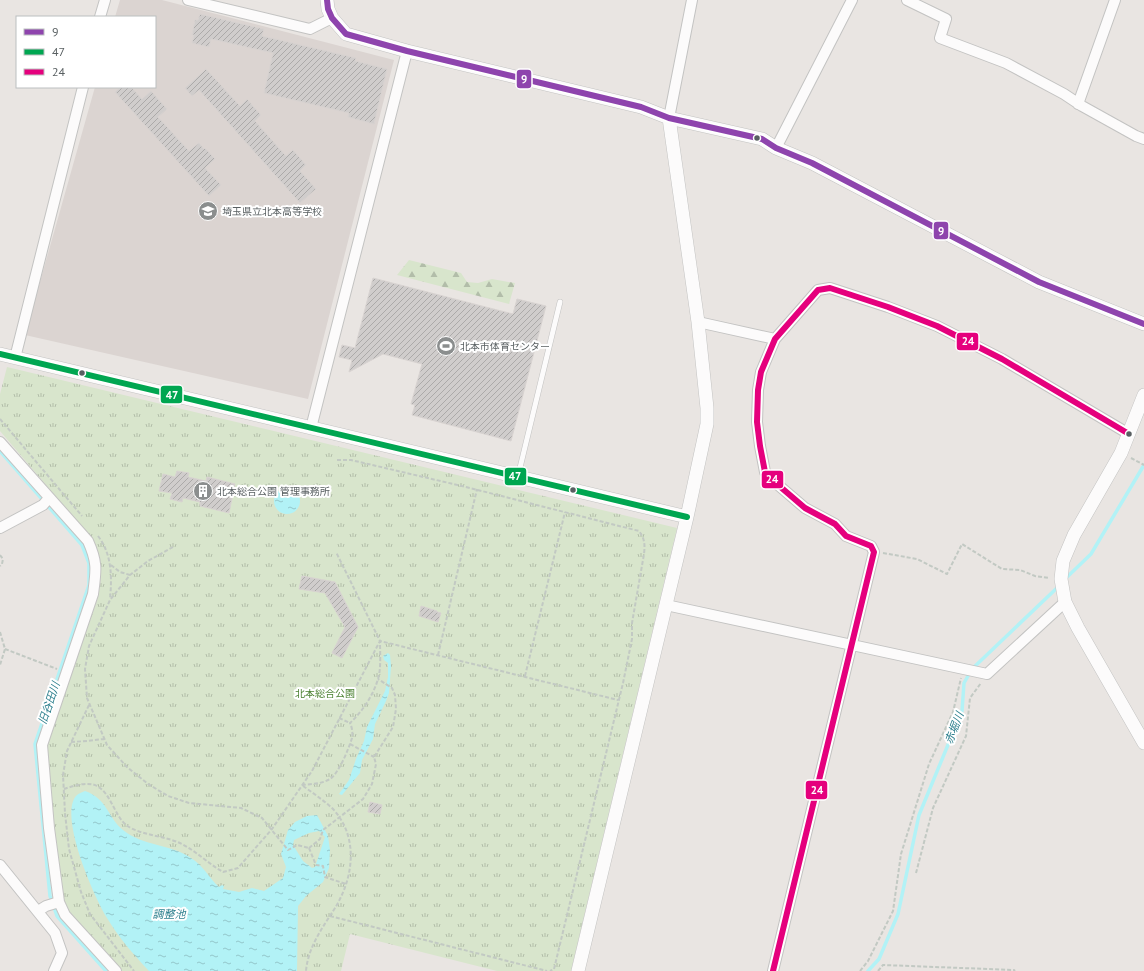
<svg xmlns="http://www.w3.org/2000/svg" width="1144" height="971" font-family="'PT Sans','Noto Sans JP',sans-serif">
	<defs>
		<pattern id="forest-firs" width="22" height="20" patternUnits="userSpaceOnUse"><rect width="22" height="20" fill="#d8e5cc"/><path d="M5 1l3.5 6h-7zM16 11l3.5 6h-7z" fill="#b2bda9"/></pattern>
		<pattern id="park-tufts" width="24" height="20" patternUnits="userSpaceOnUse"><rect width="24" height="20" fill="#d8e5cc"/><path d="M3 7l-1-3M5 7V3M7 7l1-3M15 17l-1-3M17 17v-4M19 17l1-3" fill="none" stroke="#b2bda9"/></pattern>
		<pattern id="water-ripples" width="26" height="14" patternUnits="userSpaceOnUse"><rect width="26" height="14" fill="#b2f2f6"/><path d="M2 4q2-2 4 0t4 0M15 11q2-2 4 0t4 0" fill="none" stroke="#94c7cb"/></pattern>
		<pattern id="building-hatch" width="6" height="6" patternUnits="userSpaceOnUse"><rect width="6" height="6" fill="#d0cdcc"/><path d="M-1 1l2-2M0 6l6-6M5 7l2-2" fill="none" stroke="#acaaa9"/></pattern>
	</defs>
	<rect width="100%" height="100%" fill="#e9e5e2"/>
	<!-- education -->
	<path fill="#dbd4d1" d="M120,0H162L394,60L308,399L25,335L95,87H155V17H115Z"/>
	<!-- forest -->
	<path fill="url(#forest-firs)" d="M409,260L461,273L467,282L478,283L492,279L515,283L509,304L397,275Z"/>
	<!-- park -->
	<path fill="url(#park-tufts)" d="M7,367L677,528L571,971H497L350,934L341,971H121L67,909L62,897L46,746L98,597C103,573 101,563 92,539L0,431V394Z"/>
	<!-- water -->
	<path fill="url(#water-ripples)" fill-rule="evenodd" d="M274 501a13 13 0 1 1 26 0a13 13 0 1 1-26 0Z
		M388,653L390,655L391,666L389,693L386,701L375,724L373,739L362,760L360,773L342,795L339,794L349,780L356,759L364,741L367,727L385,691L388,677V663L384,660L383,656Z
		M85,791C108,799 107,817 123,830C142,846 171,844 191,858C203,865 209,878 219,887L222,885L224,886L223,889L239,892L252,888L264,891L283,878L286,867L281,854L288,830L295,822L307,816L317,815L328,836L330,850L329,868L323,882L306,896L298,906L297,971H149C133,954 119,938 107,918C95,899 57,814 77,795C79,793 83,792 85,791ZM319,831L325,837L315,867L312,868L303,861L293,845L294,840L309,833Z"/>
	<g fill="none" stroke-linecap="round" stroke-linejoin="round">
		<!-- stream -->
		<path stroke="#b2f2f6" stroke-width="3.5" d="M0,451L82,545L89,563V585L35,744L50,896L57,916L106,971
			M1064,580L1091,554L1144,465
			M868,971L879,959L898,914L919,815L962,711L964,683L972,669L1059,586"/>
	</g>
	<!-- building -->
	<path fill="url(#building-hatch)" stroke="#d8d3d1" d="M200,14L264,29L262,36L356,58L355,61L387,69L374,124L348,117L349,113L264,93L273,53L211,39L209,47L192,43L194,35H192L195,20H198Z
		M206,69L240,106L247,99L261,115L255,121L286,156L293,150L306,165L300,171L316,189L300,203L199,90L192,96L185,88Z
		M121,87H131L142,99L151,91L167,109L158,117L189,151L199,143L204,149L205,148L215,159L205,168L221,185L209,196L115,92Z
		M373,278L513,314L517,299L546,306L511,441L412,415L415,405L411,404L422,364L383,354L349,372L352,360L339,357L342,345L355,348Z
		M177,471L189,473L188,477L206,481L207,477L235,484L229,513L200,506V502L183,498L182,502L170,499L172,493L159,491L163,474L175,477Z
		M302,576L335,582L358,627L342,658L332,653L345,627L325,593L299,589Z
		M421,606L437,611V612L441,613L438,622L419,616Z
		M370,802L382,805L380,814L368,812Z"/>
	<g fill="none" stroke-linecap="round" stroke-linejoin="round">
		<!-- service casing -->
		<g stroke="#c3c3c2" stroke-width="6">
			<path id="service" d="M518,476L560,302"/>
		</g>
		<!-- minor casing -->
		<g stroke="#c3c3c2" stroke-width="12">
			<path id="minor" d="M188,0L310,29L332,18
				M907,0L946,19L940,38L1006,63L1064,94L1082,106L1136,136L1144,139
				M100,17L105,0
				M1078,104L1115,0
				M669,118L692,0
				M776,148L852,0
				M698,322L775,339
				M15,358L83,87
				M311,428L407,51
				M0,442L88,541C98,563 96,571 93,594L42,745L49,828L59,902L65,915L116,971
				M0,528L43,505L49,498
				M666,605L987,674L1065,602
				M0,865L55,933L62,953L54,971
				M38,911L46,906L59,902
				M773,971L874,552L871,546L846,536L835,524L805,508L777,484L765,472L760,446L757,422L758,390L761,372L775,339L818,290L830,288L888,307L937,326L1002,359L1129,434"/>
		</g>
		<!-- tertiary casing -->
		<g stroke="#c3c3c2" stroke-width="14">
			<path id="tertiary" d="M327,0L328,9L332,18L346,34L407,51L641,107L669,118L762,139L776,148L812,163L1039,282L1144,324
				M0,354L687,517
				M1144,395L1121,453L1074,535L1063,561L1061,579L1065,602L1078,628L1144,743
				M578,971L687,517L707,424V408L698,322L669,118"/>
		</g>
		<!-- path -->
		<path stroke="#c2c9c3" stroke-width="2" stroke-dasharray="4 2" stroke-linecap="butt" d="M0,419L82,516
			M1131,458L1144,465
			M337,460H351L466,487L639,531C645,539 645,545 644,554L632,623V639L623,683L554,969L550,971
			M98,536C112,554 112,577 110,599
			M173,547L148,561L130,575L110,600L89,646L85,669L87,698L107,745L127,767L148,784L168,796L189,803L241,808L262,818L288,850L297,845L309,848
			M883,553L917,559L947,574L962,544L1002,569L1020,570L1035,576L1049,578
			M0,555L3,559L2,564L0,566
			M111,565L120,572L130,575
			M0,632L5,649L0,665
			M5,649L57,669
			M438,655L477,489
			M525,676L565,512
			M89,705L67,751L63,775L65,813L69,849L81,892L90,914L134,971
			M339,718L350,723
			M71,742L87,741L104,739
			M350,744L374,757
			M302,785C311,784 322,784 330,779C339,773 349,748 352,738C353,733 352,727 350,723C363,711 375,693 379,675C381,664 380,652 380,641L618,700
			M303,786C313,793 323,800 332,808C359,836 354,877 335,908C323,927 308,947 306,971
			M64,789C73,786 88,781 97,786C112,794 115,819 129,827C145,836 166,836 182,844C197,852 209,864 223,872L238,868L258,845L272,829L312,771L380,641L336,552
			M309,848L320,839L323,830L363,799L372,784L376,764L374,757L393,727L396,709L395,695L392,688L378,679
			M309,848L316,865L323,866L325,877L346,884
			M916,873L933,808L966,736L970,698L981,683
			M330,916L547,971
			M860,971L868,961L893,911L901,854L929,764L953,712L961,678
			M878,971L883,965L1014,970L1015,971"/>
		<!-- service -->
		<use href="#service" stroke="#fcfbfb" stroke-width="5"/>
		<!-- minor -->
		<use href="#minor" stroke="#fcfbfb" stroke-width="10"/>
		<!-- tertiary -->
		<use href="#tertiary" stroke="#fcfbfb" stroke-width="13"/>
		<!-- bus-1 casing -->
		<g stroke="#fff" stroke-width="9">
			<path id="bus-1" d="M327,0L328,9L332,18L346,34L407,51L641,107L669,118L762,139L776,148L812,163L1039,282L1144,324"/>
		</g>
		<!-- bus-2 casing -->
		<g stroke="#fff" stroke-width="9">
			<path id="bus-2" d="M0,354L687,517"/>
		</g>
		<!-- bus-3 casing -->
		<g stroke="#fff" stroke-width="9">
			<path id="bus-3" d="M773,971L874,552L871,546L846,536L835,524L805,508L777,484L765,472L760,446L757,422L758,390L761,372L775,339L818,290L830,288L888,307L937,326L1002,359L1129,434"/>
		</g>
		<!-- bus-1 -->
		<use href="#bus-1" stroke="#8e44ad" stroke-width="6"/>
		<!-- bus-2 -->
		<use href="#bus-2" stroke="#00a651" stroke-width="6"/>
		<!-- bus-3 -->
		<use href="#bus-3" stroke="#e5007d" stroke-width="6"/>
	</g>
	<!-- icons -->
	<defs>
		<g id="school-disc" transform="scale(1)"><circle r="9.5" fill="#8b8e8e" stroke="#fff"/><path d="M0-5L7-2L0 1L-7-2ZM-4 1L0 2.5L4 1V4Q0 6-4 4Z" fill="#fff"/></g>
		<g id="stadium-disc" transform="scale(1)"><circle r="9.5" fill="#8b8e8e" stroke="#fff"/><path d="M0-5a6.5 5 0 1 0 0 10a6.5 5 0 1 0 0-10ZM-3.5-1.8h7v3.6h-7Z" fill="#fff"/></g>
		<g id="building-disc" transform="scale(1)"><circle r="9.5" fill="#8b8e8e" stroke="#fff"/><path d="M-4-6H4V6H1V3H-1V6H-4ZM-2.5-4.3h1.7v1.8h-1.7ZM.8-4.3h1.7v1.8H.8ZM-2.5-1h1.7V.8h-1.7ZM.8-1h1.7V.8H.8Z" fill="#fff"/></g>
	</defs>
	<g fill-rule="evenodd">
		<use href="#school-disc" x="208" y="211"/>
		<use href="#stadium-disc" x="446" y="346"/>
		<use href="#building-disc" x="203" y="491"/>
	</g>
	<!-- markers -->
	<g fill="#585f61" stroke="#fff" stroke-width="1.5">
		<circle cx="757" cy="138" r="3.5"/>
		<circle cx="82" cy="373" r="3.5"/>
		<circle cx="1129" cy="434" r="3.5"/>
		<circle cx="573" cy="490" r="3.5"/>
	</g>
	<g text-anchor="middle" stroke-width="4" stroke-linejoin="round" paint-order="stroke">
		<!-- poi labels -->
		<g font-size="10" fill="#585f61" stroke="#fff" text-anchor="start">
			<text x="222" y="215">埼玉県立北本高等学校</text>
			<text x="460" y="350">北本市体育センター</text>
			<text x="217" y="495">北本総合公園 管理事務所</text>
		</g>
		<!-- park labels -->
		<g font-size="10" fill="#4a8030" stroke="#fff">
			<text x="325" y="697">北本総合公園</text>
		</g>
		<!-- water labels -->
		<g font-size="11" font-style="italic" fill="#2f818f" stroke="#fff">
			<text transform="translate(49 703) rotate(-71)" y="4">旧谷田川</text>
			<text transform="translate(954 728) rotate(-69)" y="4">赤堀川</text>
			<text x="169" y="918">調整池</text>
		</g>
	</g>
	<g stroke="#fff" stroke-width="1.5">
		<rect x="516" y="69" width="16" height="20" rx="4" fill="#8e44ad"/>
		<rect x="933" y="221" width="16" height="19" rx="4" fill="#8e44ad"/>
		<rect x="956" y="332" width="23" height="19" rx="4" fill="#e5007d"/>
		<rect x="160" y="385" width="23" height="19" rx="4" fill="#00a651"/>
		<rect x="504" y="467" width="23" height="19" rx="4" fill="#00a651"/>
		<rect x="761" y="470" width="23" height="19" rx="4" fill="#e5007d"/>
		<rect x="805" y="780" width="23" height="20" rx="4" fill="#e5007d"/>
	</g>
	<g font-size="11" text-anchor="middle" font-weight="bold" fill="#fff">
		<text x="524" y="83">9</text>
		<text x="941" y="235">9</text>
		<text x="968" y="345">24</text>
		<text x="172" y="399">47</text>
		<text x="515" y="480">47</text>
		<text x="772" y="483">24</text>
		<text x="817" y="794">24</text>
	</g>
	<!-- legend -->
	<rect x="16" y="16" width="140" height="72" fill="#ffffff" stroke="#bcbfc0"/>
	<rect x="24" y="29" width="20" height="6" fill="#8e44ad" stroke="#bcbfc0"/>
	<text x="52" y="36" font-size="12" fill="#585f61">9</text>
	<rect x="24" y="49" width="20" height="6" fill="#00a651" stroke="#bcbfc0"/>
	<text x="52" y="56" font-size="12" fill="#585f61">47</text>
	<rect x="24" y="69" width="20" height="6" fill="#e5007d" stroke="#bcbfc0"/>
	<text x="52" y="76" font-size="12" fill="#585f61">24</text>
</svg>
